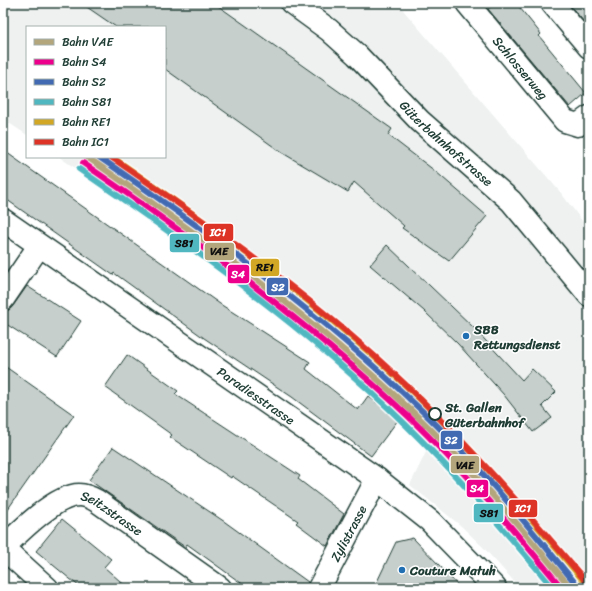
<svg xmlns="http://www.w3.org/2000/svg" width="592" height="591" font-family="Sriracha,sans-serif">
	<rect width="100%" height="100%" fill="#fff"/>
	<filter id="ink" filterUnits="userSpaceOnUse"><feTurbulence type="fractalNoise" baseFrequency=".025" numOctaves="2"/><feDisplacementMap in="SourceGraphic" scale="8" xChannelSelector="R" yChannelSelector="G"/><feConvolveMatrix kernelMatrix="1 2 1 2 8 2 1 2 1" color-interpolation-filters="sRGB"/></filter>
	<g filter="url(#ink)">
		<!-- built -->
		<path fill="#eef1f0" d="M3,3H397L561,193L589,230V588H520L482,546L460,525L410,485L428,448L327,350L212,261L59,157H165V27H27V135L3,119Z"/>
		<!-- building -->
		<path fill="#c7cfcc" stroke="#1f3d34" d="M81,3H214L392,129L388,135L435,171L487,216L449,261L402,228L404,226L354,182L348,192L281,152L165,69V27H116Z
			M496,3H516L541,34L539,36L586,93L570,107L488,9Z
			M568,3H589V28Z
			M3,150L220,304L310,362L306,369L358,410L368,396L398,420L371,456L292,397L204,338L114,273L113,275L3,197Z
			M387,245L473,327L522,380L532,369L556,392L542,406L552,418L533,432L504,395L458,344L424,311L370,265Z
			M27,286L81,321L57,357L3,322V311L9,310L13,306Z
			M127,355L178,391L175,394L300,476L298,479L344,514L327,546L296,523L298,521L232,476L231,478L170,437L172,435L105,387Z
			M3,365L74,415L3,516Z
			M113,447L225,522L308,582L307,588H248L187,544L185,547L89,480Z
			M62,519L111,559L104,567L128,588H81L36,551Z
			M413,538L440,566L460,588H374L396,542Z"/>
		<g fill="none" stroke-linecap="round" stroke-linejoin="round">
			<!-- minor casing -->
			<g stroke="#1f3d34" stroke-width="25">
				<g id="minor">
					<path id="s1" d="M292,3L329,30L357,55L420,121L511,201L589,295"/>
					<path id="s2" d="M467,3L565,121L578,125L589,117"/>
					<path d="M552,3L589,47"/>
					<path id="s3" d="M3,220L377,479L430,521L495,588"/>
					<path d="M3,299L39,246"/>
					<path id="s4" d="M3,548C19,532 56,495 79,495C86,495 92,498 97,501L220,588"/>
					<path d="M3,548L47,588"/>
					<path id="s5" d="M319,588L377,479"/>
				</g>
			</g>
			<!-- minor -->
			<use href="#minor" stroke="#fff" stroke-width="22"/>
			<!-- rail-1 casing -->
			<g stroke="#fff" stroke-width="9">
				<path id="rail-1" d="M87,157C201,236 313,317 414,413C471,467 521,528 571,588"/>
			</g>
			<!-- rail-2 casing -->
			<g stroke="#fff" stroke-width="9">
				<path id="rail-2" d="M83,163C197,241 308,322 409,417C464,470 513,529 562,588"/>
			</g>
			<!-- rail-3 casing -->
			<g stroke="#fff" stroke-width="9">
				<path id="rail-3" d="M99,157C211,234 321,314 419,408C476,462 526,523 576,584"/>
			</g>
			<!-- rail-4 casing -->
			<g stroke="#fff" stroke-width="9">
				<path id="rail-4" d="M79,169C193,247 306,328 405,424C458,476 506,532 553,588"/>
			</g>
			<!-- rail-5 casing -->
			<g stroke="#fff" stroke-width="9">
				<path id="rail-5" d="M112,157C221,232 329,311 424,403C481,458 531,519 582,579"/>
			</g>
			<!-- rail-6 casing -->
			<g stroke="#fff" stroke-width="9">
				<path id="rail-6" d="M111,157C197,216 283,276 362,345C445,417 518,501 589,585"/>
			</g>
			<!-- rail-1 -->
			<use href="#rail-1" stroke="#b3a57c" stroke-width="6"/>
			<!-- rail-2 -->
			<use href="#rail-2" stroke="#ec008c" stroke-width="6"/>
			<!-- rail-3 -->
			<use href="#rail-3" stroke="#426ab3" stroke-width="6"/>
			<!-- rail-4 -->
			<use href="#rail-4" stroke="#50b7c0" stroke-width="6"/>
			<!-- rail-5 -->
			<use href="#rail-5" stroke="#d2a725" stroke-width="6"/>
			<!-- rail-6 -->
			<use href="#rail-6" stroke="#dd3327" stroke-width="6"/>
		</g>
	</g>
	<!-- markers -->
	<g fill="#1f6fb2" stroke="#fff" stroke-width="1.5">
		<circle cx="466" cy="336" r="4"/>
		<circle cx="402" cy="570" r="4"/>
	</g>
	<circle fill="#fff" stroke="#1f3d34" stroke-width="2" cx="435" cy="414" r="6"/>
	<g text-anchor="middle" stroke-width="3" stroke-linejoin="round" paint-order="stroke">
		<!-- street labels -->
		<g font-size="13" fill="#1f3d34" stroke="#fff">
			<text dy="5" stroke="none"><textPath href="#s2" startOffset="84">Schlosserweg</textPath></text>
			<text dy="5" stroke="none"><textPath href="#s1" startOffset="209">Güterbahnhofstrasse</textPath></text>
			<text dy="5" stroke="none"><textPath href="#s3" startOffset="308">Paradiesstrasse</textPath></text>
			<text dy="5" stroke="none"><textPath href="#s4" startOffset="132">Seitzstrasse</textPath></text>
			<text dy="5" stroke="none"><textPath href="#s5" startOffset="62">Zylistrasse</textPath></text>
		</g>
		<!-- poi labels -->
		<g font-size="13" font-weight="bold" fill="#1f3d34" stroke="#fff" text-anchor="start">
			<text x="474" y="334">SBB<tspan x="474" dy="15">Rettungsdienst</tspan></text>
			<text x="410" y="575">Couture Matuh</text>
		</g>
		<!-- stop labels -->
		<g font-size="13" font-weight="bold" fill="#1f3d34" stroke="#fff" text-anchor="start">
			<text x="445" y="412">St. Gallen<tspan x="445" dy="15">Güterbahnhof</tspan></text>
		</g>
	</g>
	<g stroke="#fff" stroke-width="1.5">
		<rect x="203" y="223" width="31" height="19" rx="4" fill="#dd3327"/>
		<rect x="169" y="233" width="31" height="20" rx="4" fill="#50b7c0"/>
		<rect x="204" y="242" width="31" height="19" rx="4" fill="#b3a57c"/>
		<rect x="250" y="258" width="30" height="19" rx="4" fill="#d2a725"/>
		<rect x="227" y="264" width="23" height="20" rx="4" fill="#ec008c"/>
		<rect x="266" y="277" width="23" height="19" rx="4" fill="#426ab3"/>
		<rect x="440" y="430" width="23" height="20" rx="4" fill="#426ab3"/>
		<rect x="450" y="455" width="30" height="19" rx="4" fill="#b3a57c"/>
		<rect x="466" y="479" width="23" height="19" rx="4" fill="#ec008c"/>
		<rect x="508" y="499" width="30" height="19" rx="4" fill="#dd3327"/>
		<rect x="473" y="503" width="31" height="20" rx="4" fill="#50b7c0"/>
	</g>
	<g font-size="11" text-anchor="middle" font-weight="bold" fill="#fff">
		<text x="218" y="236">IC1</text>
		<text x="238" y="278">S4</text>
		<text x="278" y="291">S2</text>
		<text x="451" y="444">S2</text>
		<text x="477" y="492">S4</text>
		<text x="523" y="512">IC1</text>
	</g>
	<g font-size="11" text-anchor="middle" font-weight="bold" fill="#111">
		<text x="184" y="247">S81</text>
		<text x="219" y="255">VAE</text>
		<text x="265" y="271">RE1</text>
		<text x="465" y="469">VAE</text>
		<text x="489" y="517">S81</text>
	</g>
	<!-- margin -->
	<rect width="592" height="591" fill="none" stroke="#fff" stroke-width="16"/>
	<rect x="8" y="8" width="576" height="575" fill="none" stroke="#1f3d34" stroke-width="1.5" filter="url(#ink)"/>
	<!-- legend -->
	<rect x="26" y="26" width="140" height="132" fill="#ffffff" stroke="#a5b1ae"/>
	<rect x="34" y="39" width="20" height="6" fill="#b3a57c" stroke="#a5b1ae"/>
	<text x="62" y="46" font-size="12" fill="#1f3d34">Bahn VAE</text>
	<rect x="34" y="59" width="20" height="6" fill="#ec008c" stroke="#a5b1ae"/>
	<text x="62" y="66" font-size="12" fill="#1f3d34">Bahn S4</text>
	<rect x="34" y="79" width="20" height="6" fill="#426ab3" stroke="#a5b1ae"/>
	<text x="62" y="86" font-size="12" fill="#1f3d34">Bahn S2</text>
	<rect x="34" y="99" width="20" height="6" fill="#50b7c0" stroke="#a5b1ae"/>
	<text x="62" y="106" font-size="12" fill="#1f3d34">Bahn S81</text>
	<rect x="34" y="119" width="20" height="6" fill="#d2a725" stroke="#a5b1ae"/>
	<text x="62" y="126" font-size="12" fill="#1f3d34">Bahn RE1</text>
	<rect x="34" y="139" width="20" height="6" fill="#dd3327" stroke="#a5b1ae"/>
	<text x="62" y="146" font-size="12" fill="#1f3d34">Bahn IC1</text>
</svg>
